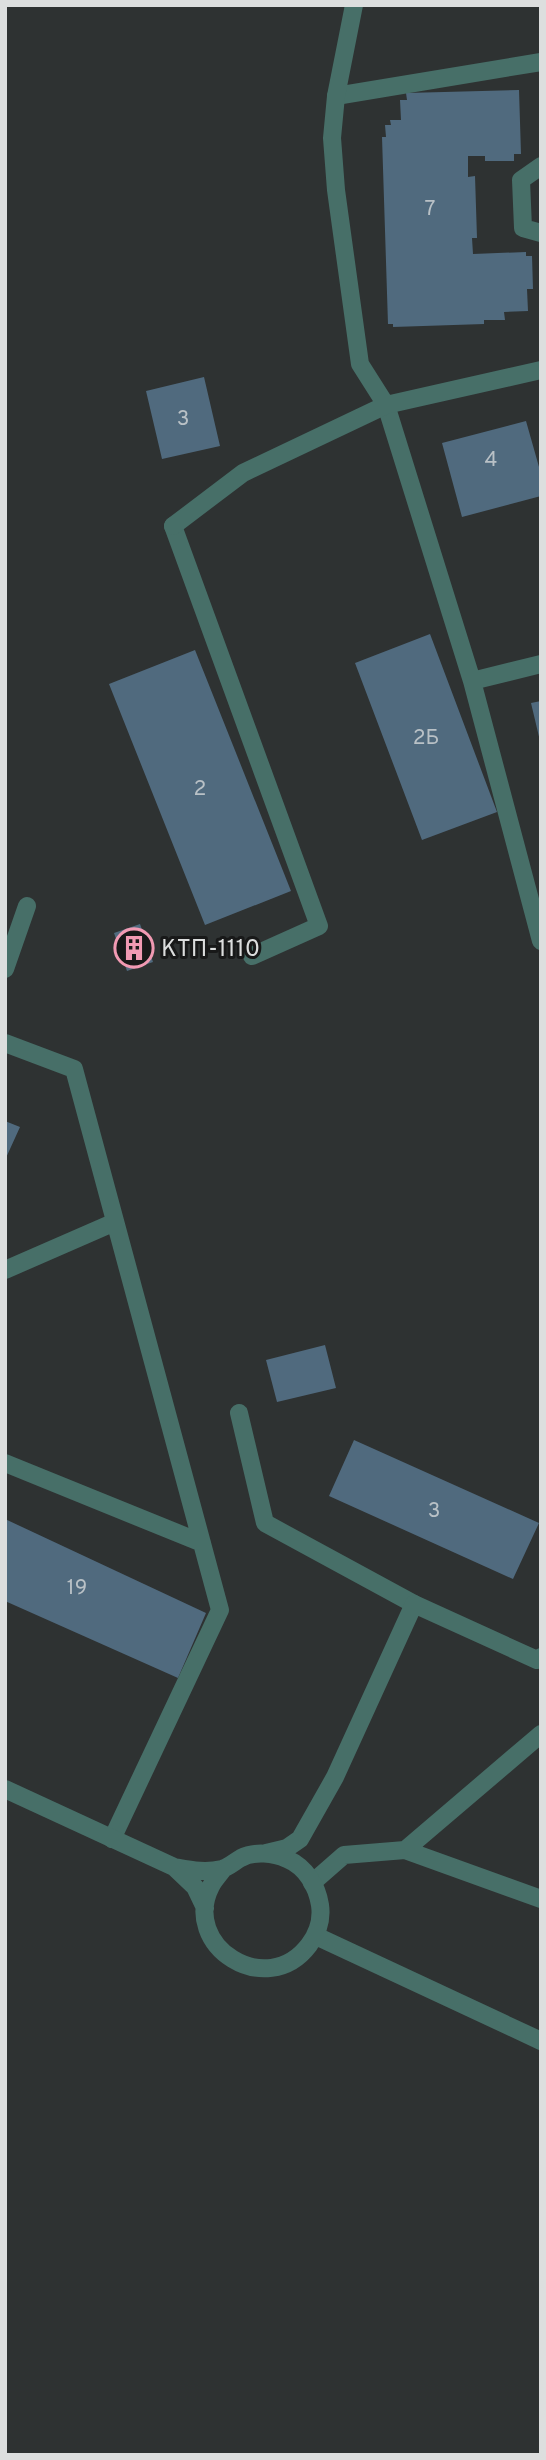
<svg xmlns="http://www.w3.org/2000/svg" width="546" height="2460" font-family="Overpass,sans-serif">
	<rect width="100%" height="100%" fill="#2e3232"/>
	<!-- building -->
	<path fill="#506a7e" d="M519,90L521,154H514V161H485V156H468V177L475,176L477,238H472L473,254L526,252V256H532L533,289H527L528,311L504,312L505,320H484V324L393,327V324H388L382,137H386L385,125H391L390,120H401L400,100H407L406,93Z
		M204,377L220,446L162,459L146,391Z
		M526,421L541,474V496L462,517L442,443Z
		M430,634L497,812L422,840L355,663Z
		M195,650L291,891L205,925L109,684Z
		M541,701V741H540L531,703Z
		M140,924L153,962L127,971L114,933Z
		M5,1121L20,1127L5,1160Z
		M325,1345L336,1388L277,1402L266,1360Z
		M354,1440L539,1523L513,1579L329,1496Z
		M5,1519L206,1613L178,1678L5,1601Z"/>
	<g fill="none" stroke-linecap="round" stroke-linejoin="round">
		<!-- service -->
		<path stroke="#476f68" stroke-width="18" d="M336,96L541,62
			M541,166L521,180L523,228L541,233
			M386,405L472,681L541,664
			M173,526L319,926L252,956
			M472,681L541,941
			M5,969L27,906
			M5,1043L74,1069L220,1610L112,1839
			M5,1270L115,1222
			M239,1413L265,1523L414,1604
			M5,1463L202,1543
			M405,1850L541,1734
			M312,1883L344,1855L405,1850L541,1899"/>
		<!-- minor -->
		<path stroke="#476f68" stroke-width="18" d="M354,5L336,96L332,138L336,190L360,364L386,405
			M173,526L243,473L386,405L541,370
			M5,1789L174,1867C191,1870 205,1873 222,1869C229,1867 234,1862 241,1858C254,1851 274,1853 287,1859C306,1867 317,1886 320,1905C322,1919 318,1933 309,1945C267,2001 180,1946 211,1886C214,1880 220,1874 224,1868
			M266,1853L287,1848L300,1839L335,1777L414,1604L537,1660L541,1657
			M174,1867L195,1887L205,1908
			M316,1936L541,2041"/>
	</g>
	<!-- icons -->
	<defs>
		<g id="building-ring" transform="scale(2.0125)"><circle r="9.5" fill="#181919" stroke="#f19ab3" stroke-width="1.5"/><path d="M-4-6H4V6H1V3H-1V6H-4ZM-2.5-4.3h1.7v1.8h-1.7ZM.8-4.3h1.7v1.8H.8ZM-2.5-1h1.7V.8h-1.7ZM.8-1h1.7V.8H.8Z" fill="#f19ab3"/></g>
	</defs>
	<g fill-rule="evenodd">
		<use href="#building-ring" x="134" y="948"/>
	</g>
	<g text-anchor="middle" stroke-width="6" stroke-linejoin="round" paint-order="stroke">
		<!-- number labels -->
		<g font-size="21" fill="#b9c1c6">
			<text x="430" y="215">7</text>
			<text x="183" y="425">3</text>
			<text x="491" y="466">4</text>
			<text x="426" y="744">2Б</text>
			<text x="200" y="795">2</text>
			<text x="434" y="1517">3</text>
			<text x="77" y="1594">19</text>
		</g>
		<!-- poi labels -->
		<g font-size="24" fill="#dcdede" stroke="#181919" text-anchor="start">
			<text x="161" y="956">КТП-1110</text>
		</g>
	</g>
	<!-- border -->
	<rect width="546" height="2460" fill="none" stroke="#dcdede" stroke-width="14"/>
</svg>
